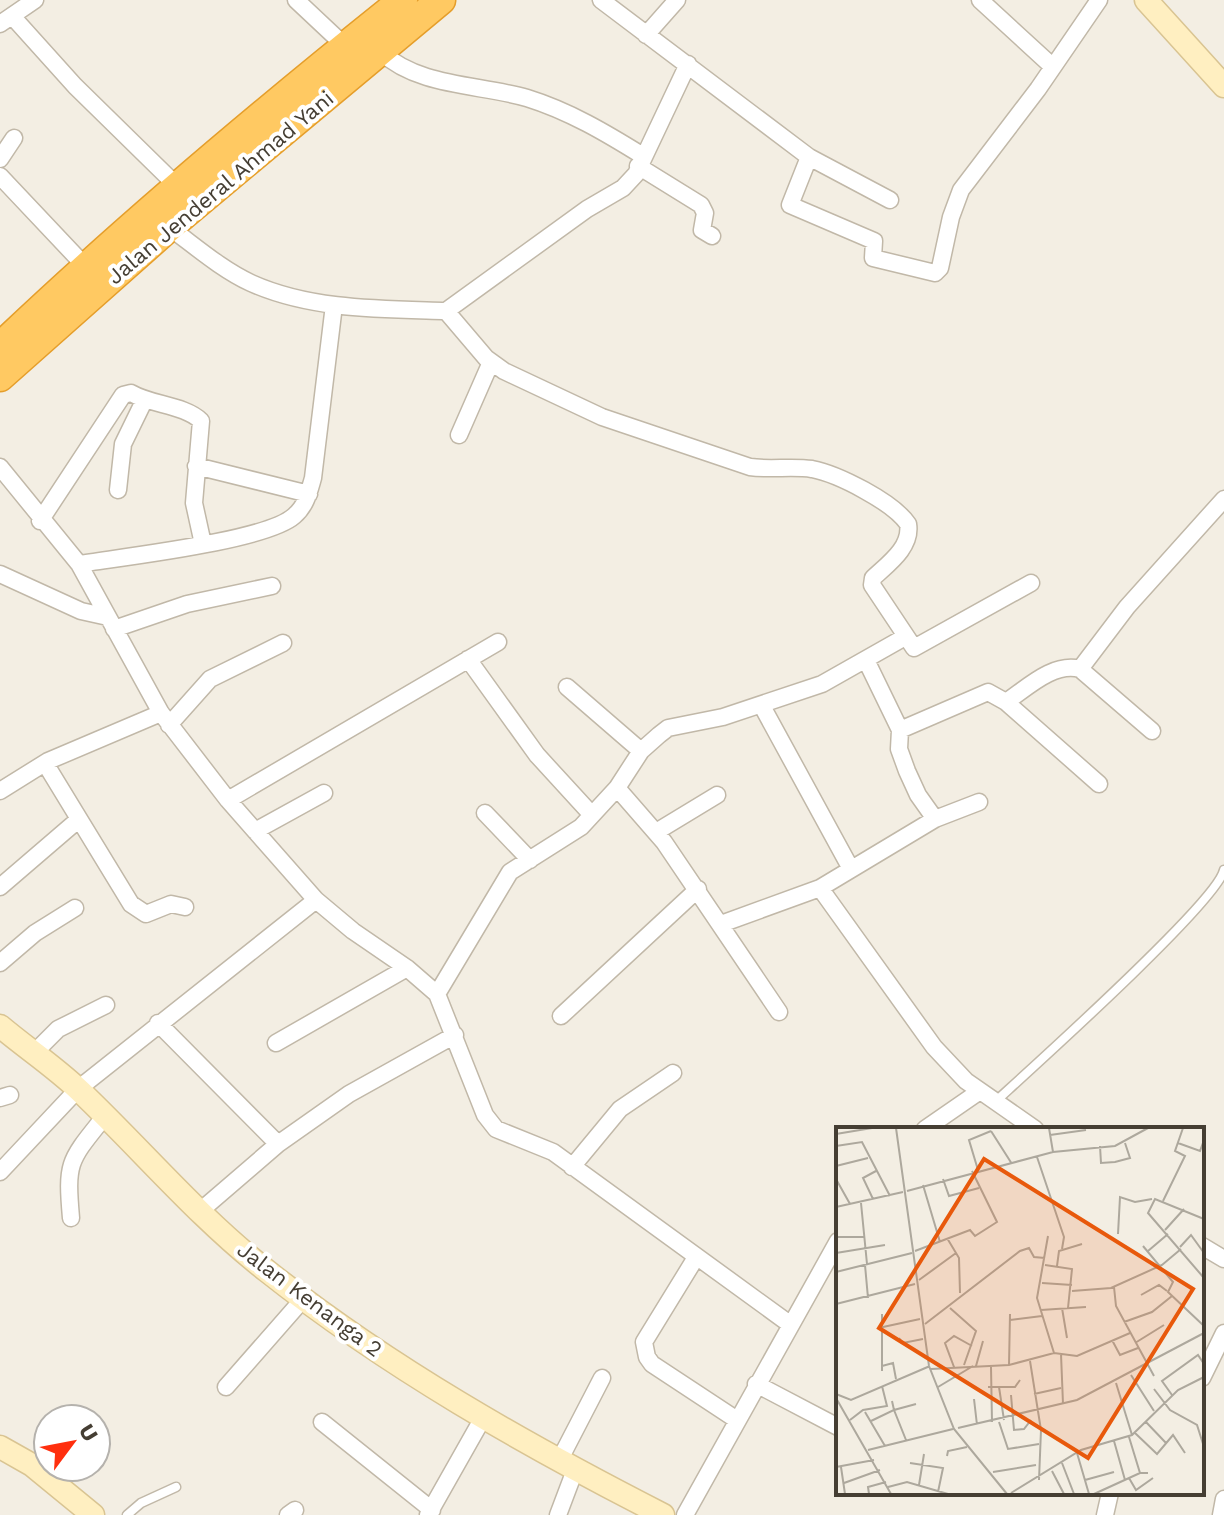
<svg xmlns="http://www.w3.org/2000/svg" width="1224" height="1515" font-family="'Work Sans',sans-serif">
	<rect width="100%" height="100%" fill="#f3eee3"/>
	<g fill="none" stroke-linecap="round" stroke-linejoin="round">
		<!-- lane casing -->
		<g stroke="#c1b8a8" stroke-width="11">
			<path id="lane" d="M996,1101C1032,1068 1217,902 1224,870
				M127,1515L141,1503L176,1487"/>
		</g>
		<!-- street casing -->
		<g stroke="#c1b8a8" stroke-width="19">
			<path id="street" d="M296,0L345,46
				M601,0L809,157L790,205L874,241L873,258L935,273L940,268L951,217L961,190L1038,89L1099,0
				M980,0L1053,67
				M12,16L75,86L176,185
				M0,24L35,0
				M646,35L677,0
				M381,52C419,87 478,84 527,98C569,111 606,133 643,156
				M809,157L890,200
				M0,159L14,138
				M638,166L701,205L705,213L702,230L712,236
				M0,176L84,265
				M169,227C195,246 221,269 251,283C311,310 381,309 446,311L486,358L504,371L602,417L750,467C770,470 792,466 812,469C838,474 893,502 908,524C912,547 888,564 873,578L872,585L914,648L1031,583
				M446,311L587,209L623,188L636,174L688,64
				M459,435L491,362
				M196,466L309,494
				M0,467L79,564L161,713L228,800L316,900L353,931L407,968L437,994L485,1115L496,1129L553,1152L791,1325
				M118,490L123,444L144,401
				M40,521L123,395L131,393C151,405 185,405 201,421L194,503L203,544
				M79,564C122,557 266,541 294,516C306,506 309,492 313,478L334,305
				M0,574L81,611L108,617
				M114,629L187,604L272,586
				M468,659L537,755L592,815
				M1080,669L1127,607L1224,499
				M567,687L641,751
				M1006,702C1027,688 1053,662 1080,669L1152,731
				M762,706L851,869
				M169,725L210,679L283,643
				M900,730L988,692L1006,702L1099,784
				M45,763L131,904L146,914L171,904L185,907
				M617,788L664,842L779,1012
				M0,791L48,761L161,713
				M228,800L498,642
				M485,813L530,860
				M935,819L979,802
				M255,831L324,793
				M656,832L717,795
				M0,887L78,820
				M820,888L934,1047L966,1081L1035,1129
				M721,924L820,888L935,819L918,795L907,771L899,749L900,730L866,660
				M0,963L35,933L75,908
				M437,994L510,872L581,827L617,788L641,751L659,735L668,728L723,717L822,684L905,637
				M561,1016L698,889
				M158,1023L278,1144
				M276,1043L407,968
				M34,1053L58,1029L106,1005
				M0,1098L10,1095
				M925,1129L980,1091
				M572,1167L620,1109L673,1073
				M0,1172L78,1089L316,900
				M199,1212L278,1144L349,1094L455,1035
				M71,1218C66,1161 69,1161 105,1116
				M1202,1246L1224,1259
				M695,1259L644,1342L647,1357L652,1364L737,1420
				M1202,1378L1224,1333
				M756,1384L838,1427
				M226,1387L304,1298
				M322,1422L432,1510
				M559,1461L602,1378
				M288,1515L295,1510
				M428,1515L484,1416
				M558,1515L575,1470
				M685,1515L838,1241
				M1105,1515L1110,1493
				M1221,1515L1224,1499"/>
		</g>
		<!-- secondary casing -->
		<g stroke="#d9c492" stroke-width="25">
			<path id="secondary" d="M1146,0L1224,86
				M0,1026C26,1048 55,1067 80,1091C143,1151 198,1217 267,1271C388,1367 526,1445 663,1515
				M0,1447L32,1465L93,1515"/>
		</g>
		<!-- highway casing -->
		<g stroke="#e59e2b" stroke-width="31">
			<path id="highway" d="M0,347C129,224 264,111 403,0
				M0,377L169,227L441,0"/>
		</g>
		<!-- lane -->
		<use href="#lane" stroke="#fff" stroke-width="8"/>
		<!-- street -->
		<use href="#street" stroke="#fff" stroke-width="16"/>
		<!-- secondary -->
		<use href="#secondary" stroke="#ffefc1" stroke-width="22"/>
		<!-- highway -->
		<use href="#highway" stroke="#ffc962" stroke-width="28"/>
	</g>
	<g text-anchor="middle" stroke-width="8" stroke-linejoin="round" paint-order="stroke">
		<!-- street labels -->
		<g font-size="22" fill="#453e33" stroke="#fff">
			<text transform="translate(220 187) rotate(-40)" y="8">Jalan Jenderal Ahmad Yani</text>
			<text transform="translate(310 1299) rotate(37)" y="8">Jalan Kenanga 2</text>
		</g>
	</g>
	<!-- overview -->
	<g transform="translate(836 1127)">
		<rect width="368" height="368" fill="#f3eee3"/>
		<path fill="none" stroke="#ada89d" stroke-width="2" d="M60,1L93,239L118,302L171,367M213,1L217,25M155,4L176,37M0,7L36,1M214,8L250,3M342,16L364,24L368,13M0,19L26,15L54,69M264,19L265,36L279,35L294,31L289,16M201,30L228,110L226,122M0,39L32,31M142,43L133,13L155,4M0,52L14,77M107,52L113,69L143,61M87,58L104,115M71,64L217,25L279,19L312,1M37,72L27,51L40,44M327,74L349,29L339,24L347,1M25,76L31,137M0,80L67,65M0,82L1,110H28M368,92L319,72L312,86L368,151M329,103L348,82M282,107L284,70L299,75L316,72M212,109L201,171L218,226M111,111L123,131L124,166M307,119L337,155L332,165L368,199M344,120L355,108L368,126M79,124L134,103L139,109L161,95L136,44M312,124L332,107M0,126L49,118M29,138L32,171M209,138L236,142L232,181M221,139L223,124L246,117M0,145L76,126M83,153L120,126M206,156L236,158M278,160L280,179L318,249M236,164L275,161L326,138L345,122M305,168L323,158L331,164M0,177L79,157M114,181L140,204L128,238M226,181L231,211M205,183L250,180M174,193L206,189M288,195L316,185L336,169M89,197L184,124L193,121L198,130L209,131M47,200L84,192M63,211L67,216L87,212M276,213L284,228L302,221M299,216L328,198M225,227L227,277M194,234L205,303L203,353M173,238L174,187M46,239L57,236L60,252M140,239L147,214M118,240L109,216L118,209L136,219M155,240L156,295M95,242L173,238L218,226L241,229L294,206M46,244V187M295,248L318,284M280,256L296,308M102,260L137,239M152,260H179L184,253M163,260L168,293M318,262L334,283L361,298L368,320M0,267L15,273L94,239M198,267L225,261M175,268L178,303L188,302L195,293M336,268L326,254L362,228L368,237M0,271L55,367M138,272L141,298M29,285L49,319M14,293L27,283L51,279L46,259M35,294L58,283L56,274M309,294L330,316M163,295L172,322L203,317M122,301L241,273L368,206M299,306L321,327L337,308L349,326M293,310L304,346H312M70,313L58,283L80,277M278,314L289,353M32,323L117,302M241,326L253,367M111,329L112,324L131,320M74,336L107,341L102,365M226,336L238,367M0,340L38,333M5,340L9,367M216,344L228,367M157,345L200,338M293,351L300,363L317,351M249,353L278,345M8,356L44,343M83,358L88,327M52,360L71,355L112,367M175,366L245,323L296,308L342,263L368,250M33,367L32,360L50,355M258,367L304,346"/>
		<path fill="#e8590c" fill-opacity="0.15" stroke="#e8590c" stroke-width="4" d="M148,32L357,162L252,331L43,201Z"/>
		<rect width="368" height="368" fill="none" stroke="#453e33" stroke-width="4"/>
	</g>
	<!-- north arrow -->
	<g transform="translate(72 1443) rotate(58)"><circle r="38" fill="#ffffff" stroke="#b5b2ad" stroke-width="2"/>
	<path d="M0-6L14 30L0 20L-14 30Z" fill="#ff2f0e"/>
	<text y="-12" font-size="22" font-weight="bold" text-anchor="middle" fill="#453e33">U</text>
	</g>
</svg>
